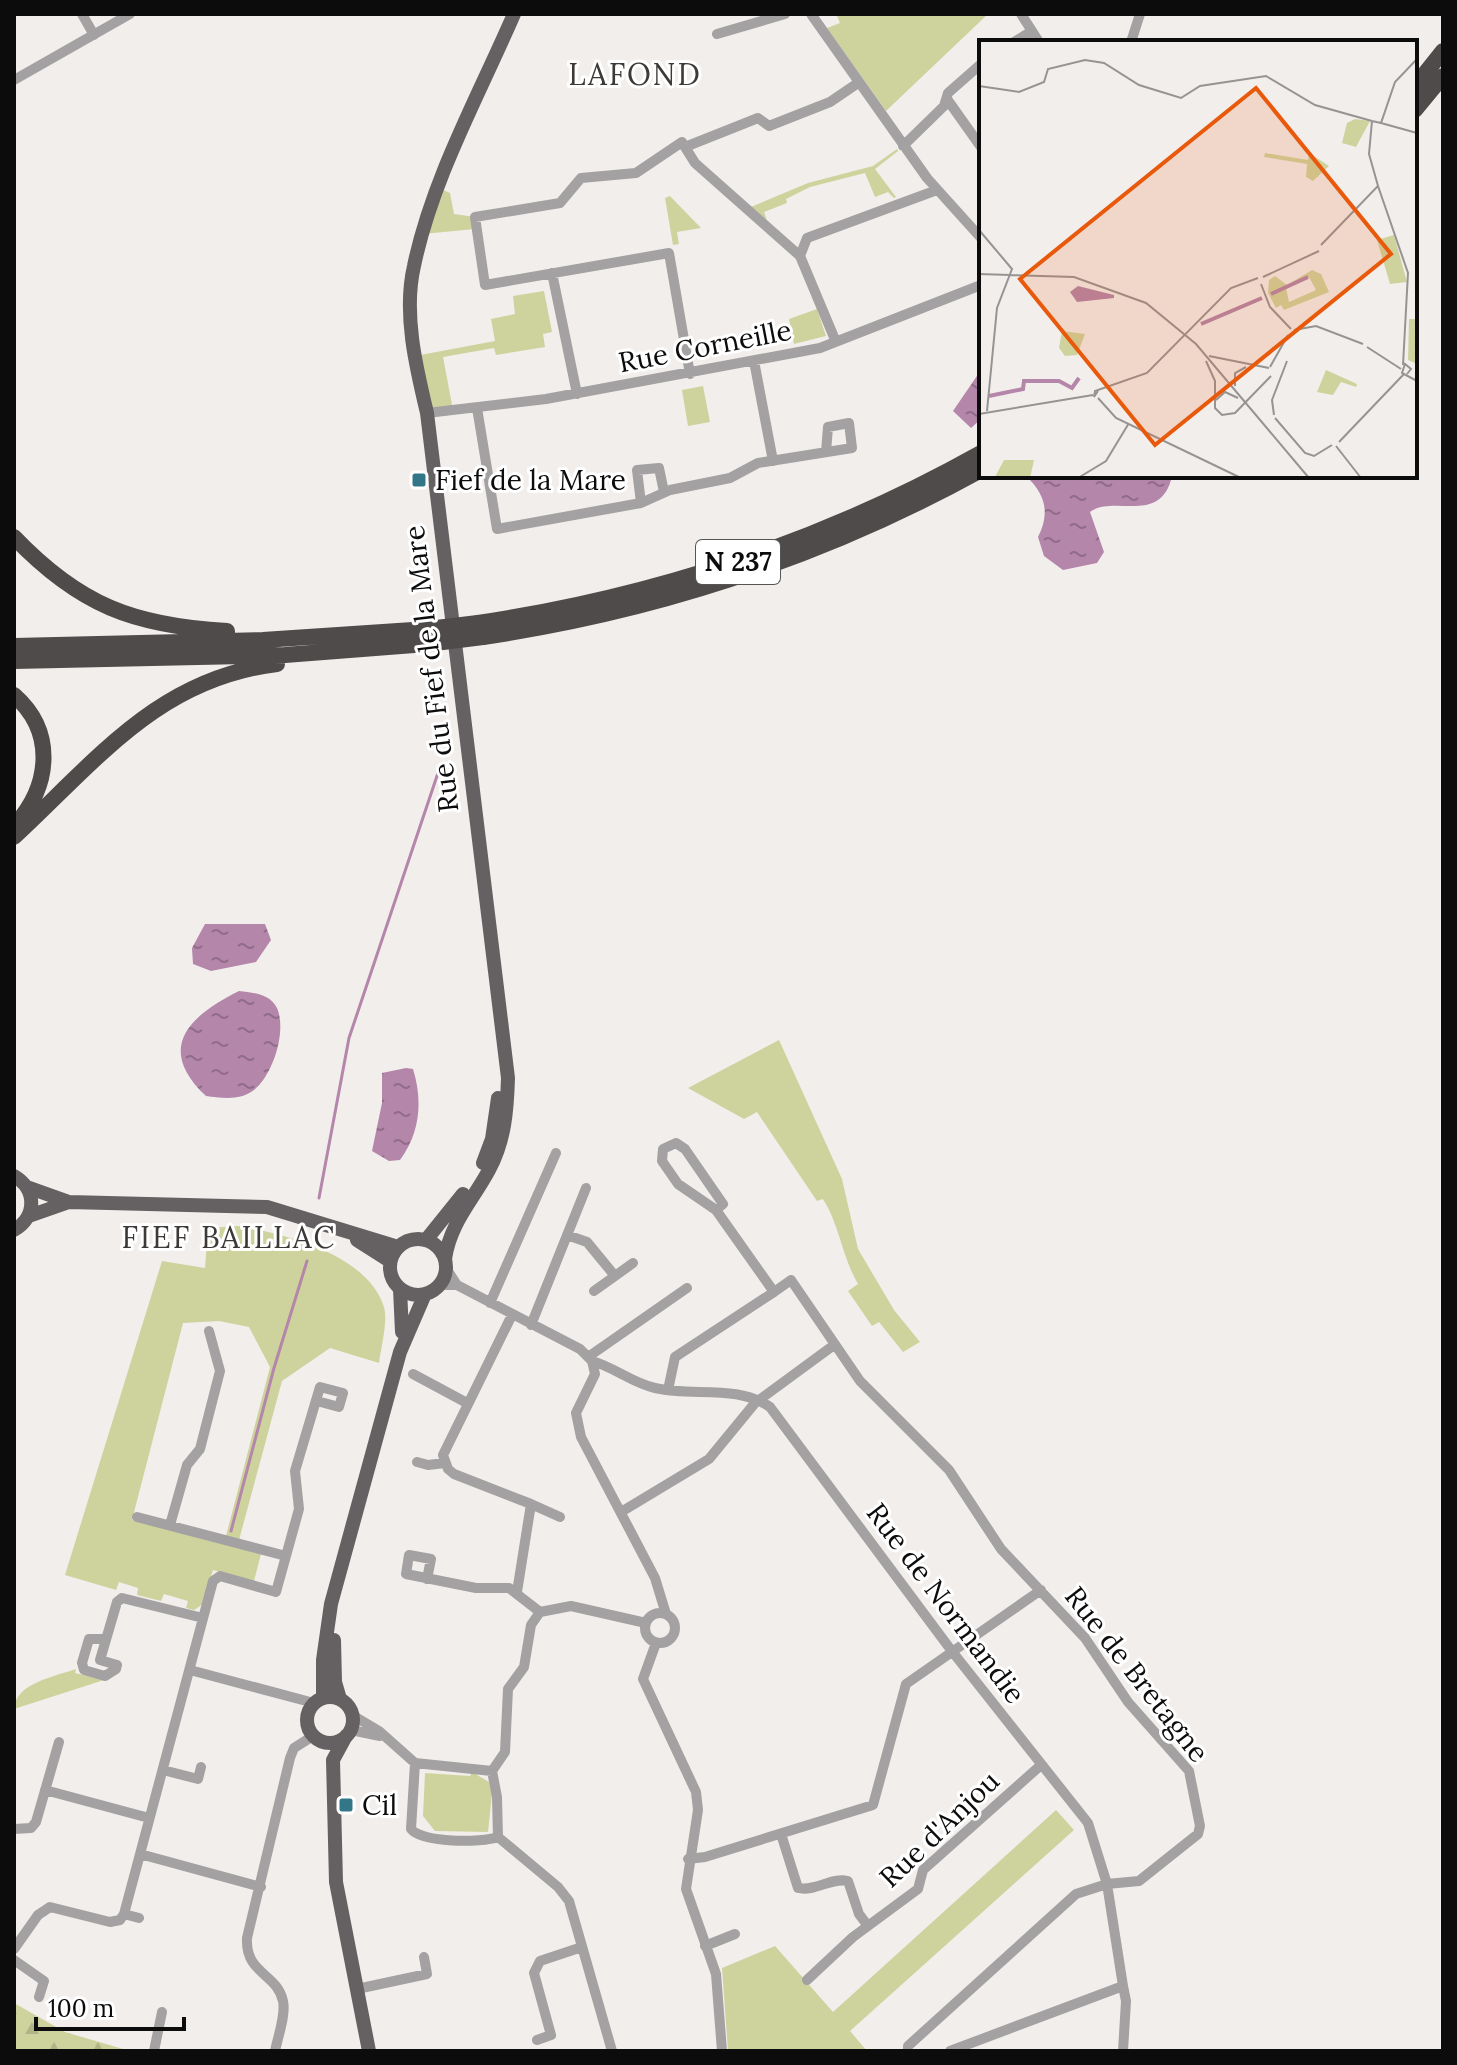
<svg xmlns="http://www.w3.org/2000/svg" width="1457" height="2065" font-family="Lora,serif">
	<defs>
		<pattern id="forest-firs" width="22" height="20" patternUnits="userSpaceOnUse" patternTransform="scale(2)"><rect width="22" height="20" fill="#ced39d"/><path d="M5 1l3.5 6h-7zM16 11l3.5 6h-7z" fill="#b0b486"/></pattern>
		<pattern id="water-ripples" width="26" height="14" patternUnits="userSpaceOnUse" patternTransform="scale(2)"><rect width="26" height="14" fill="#b486aa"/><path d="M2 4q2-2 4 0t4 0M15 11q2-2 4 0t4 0" fill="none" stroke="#916c89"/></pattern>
	</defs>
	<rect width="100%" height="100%" fill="#f2eeec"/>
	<!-- green -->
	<path fill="#ced39d" d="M836,14H988L886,111L827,28L840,23Z
		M897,149L898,151L875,169L896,197L894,198L888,192L875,197L865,173L810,187L786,199L787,203L764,212L767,220L751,207L808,183L873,166Z
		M439,188L450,193L454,214L475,217V229L423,234Z
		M670,196L701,228L677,232L679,244L673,245L665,198Z
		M544,291L552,332L543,334L545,347L496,355L494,348L443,357L453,410L427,413L415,356L495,341L491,319L515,314L513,296Z
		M817,309L826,336L794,344L789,319Z
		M703,386L710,422L688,426L682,390Z
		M779,1040L842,1179L858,1249L894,1310L920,1342L903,1352L879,1322L872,1326L848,1291L858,1284C842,1257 840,1226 823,1199L817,1201L757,1112L744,1119L688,1088Z
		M238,1226C286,1234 367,1254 384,1307C388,1322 381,1347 379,1363L330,1348L282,1381L239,1540L226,1536L270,1367L249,1327L219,1321L183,1323L132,1520L261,1554L254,1581L213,1570L203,1604L194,1610L186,1608L188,1601L164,1594L161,1601L137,1595L138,1588L119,1582L116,1590L65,1575L162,1261L205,1268L208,1228Z
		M76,1669L75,1673L104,1680L14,1709C15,1683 56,1676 76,1669Z
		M472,1772L489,1782L492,1794L488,1832L435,1831L423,1816L425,1773L470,1776Z
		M1056,1810L1074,1830L850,2031L867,2051H728L722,1968L775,1946L833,2012Z"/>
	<!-- forest -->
	<path fill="url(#forest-firs)" d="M14,2003L65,2032L130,2051H14Z"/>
	<!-- water -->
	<path fill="url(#water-ripples)" d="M981,370V419L971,428L953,411Z
		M1026,476H1172C1161,526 1114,494 1090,512L1104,552L1097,563L1063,570L1044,556L1038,537C1050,513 1046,495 1026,476Z
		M205,924H265L271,940L256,962L211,971L193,964L192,948Z
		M239,991C253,993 269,993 277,1008C287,1031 273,1075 254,1090C240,1101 222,1098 206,1096C155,1048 189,1016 239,991Z
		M406,1068L413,1069C423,1101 420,1133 400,1160L389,1161L372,1151L382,1103V1073Z"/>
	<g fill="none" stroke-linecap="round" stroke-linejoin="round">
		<!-- stream -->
		<path stroke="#b486aa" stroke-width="3" d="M319,1198L349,1038L441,764
			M231,1531L274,1368L307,1261"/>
		<!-- minor -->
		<path stroke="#a3a1a1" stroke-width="10" d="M82,14L94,35
			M811,14L927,178L981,238
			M1021,14L1039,42
			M717,34L785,14
			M1014,42L1032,31
			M1131,42L1140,14
			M14,80L130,14
			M947,99L981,147
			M903,146L944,106L948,93L981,64
			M685,147L695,163L800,256
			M552,273L577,394
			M836,342L800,256L807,238L937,190
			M754,361L773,461
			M690,374L669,253L485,285L475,217L560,203L581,178L636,173L682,142L685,147L758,118L769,126L830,102L858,83
			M477,408L497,529L641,503L670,490L730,478L758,463L852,448L849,423L828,427L826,452
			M427,413L546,399L820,348L981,285
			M641,503L637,470L659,468L664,492
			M716,1210L723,1204L685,1149L676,1143L663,1149L662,1161L678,1184L716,1210L774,1292L791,1280L860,1381L949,1470L1001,1549L1085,1638L1128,1702L1189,1771L1200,1826L1198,1834L1139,1881L1107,1884L1076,1894L908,2046V2051
			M567,1235L587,1242L615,1276L594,1291
			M446,1268L457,1285
			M615,1276L633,1263
			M440,1285H457L580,1349L592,1361L595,1374L576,1413L581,1437L655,1578L666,1614
			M490,1303L556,1153
			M512,1315L443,1455L448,1469L454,1474L531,1504L517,1592
			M531,1325L586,1188
			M588,1357L687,1288
			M592,1361C614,1367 632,1383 655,1388C693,1397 736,1384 770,1407L951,1650L1088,1823L1107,1884L1123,1986
			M413,1374L467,1403
			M668,1390L675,1357L774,1292
			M417,1462L428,1465L445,1463
			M531,1504L560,1517
			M621,1512L709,1459L755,1403L834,1345
			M137,1517L286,1556
			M170,1525L187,1465L200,1449L220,1371L209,1331
			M427,1579L431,1559L409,1555L406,1574L476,1588H509L540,1612
			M645 1628a15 15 0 1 1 30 0a15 15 0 1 1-30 0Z
			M106,1639H89L82,1663L84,1670L105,1676L116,1669L117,1665L100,1660L117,1602L122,1598L203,1618
			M656,1643L643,1679L696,1792L698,1810L686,1889L716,1974L722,2051
			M190,1670L314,1703
			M352,1715L379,1731L415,1763L411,1829C422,1843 481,1843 498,1837L558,1887L569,1901L612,2051
			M351,1730L380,1736
			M415,1763L492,1771L497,1797L498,1837
			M163,1770L198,1779L201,1767
			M492,1771L505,1752L508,1689L524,1667L531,1625L540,1612L571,1606L646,1623
			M45,1790L149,1818
			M14,1829L31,1828L36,1822L59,1742
			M781,1834L798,1888C815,1892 831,1877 848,1881L859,1914L868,1926
			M140,1854L261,1887
			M688,1859L705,1857L873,1805L906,1684L1041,1590
			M139,1918L124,1914L213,1581L220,1576L276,1592L299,1509L295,1471L320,1387L343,1393L339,1407L317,1401
			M705,1946L735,1934
			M14,1949L38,1915L50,1907L110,1922L120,1920L124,1914
			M14,1960L44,1981L39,1997
			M807,1980L853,1937L918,1889L923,1870L1041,1765
			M357,1989L427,1974L424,1957
			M537,2040L551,2035L534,1973L540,1961L582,1947
			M154,2051L162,2012
			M275,2051C278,2036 286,2015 283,2001C277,1973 245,1974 247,1938L290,1758L294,1748L313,1736
			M950,2051L1123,1986L1126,2001L1123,2051"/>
		<!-- major -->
		<path stroke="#656162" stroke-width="14" d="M483,1163L492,1139L498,1098
			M14,1176C37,1189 37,1217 14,1230
			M27,1187L69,1202L267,1207L398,1247
			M29,1216L69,1202
			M390 1267a28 28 0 1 1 56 0a28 28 0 1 1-56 0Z
			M357,1240L390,1261
			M426,1240L463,1194
			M445,1259C450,1223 473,1200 489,1170C505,1140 507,1110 508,1078L427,413C416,367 403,313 414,266C432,179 479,95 514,14
			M400,1289L402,1332
			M334,1640L335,1682L340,1699
			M307 1720a23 23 0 1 1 46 0a23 23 0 1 1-46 0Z
			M323,1697V1660L331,1604L400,1352L425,1294
			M346,1736L333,1760L336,1882L369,2051"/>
		<!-- highway -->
		<path stroke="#4f4b4b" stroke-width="16" d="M1415,86L1443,51
			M1415,110L1443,76
			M14,537C79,605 134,626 227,631
			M478,623C657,596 824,541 981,453
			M483,637C660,611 825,556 981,470
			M14,646L263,640L428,629
			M14,661L285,655L427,644
			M14,695C55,731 51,784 16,824
			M14,837C97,760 159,678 277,664"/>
		<!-- highway-bridge -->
		<path stroke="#4f4b4b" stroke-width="16" d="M428,629L478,623
			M427,644L483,637"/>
	</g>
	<!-- markers -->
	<g fill="#337687" stroke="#fff" stroke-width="3">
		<rect x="411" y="472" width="16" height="16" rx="4"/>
		<rect x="338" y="1797" width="16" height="16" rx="4"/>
	</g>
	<g text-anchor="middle" stroke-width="6" stroke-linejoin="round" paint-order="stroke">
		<!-- shield labels -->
		<rect fill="#fff" stroke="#565555" stroke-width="2" x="696" y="540" width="84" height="44" rx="6"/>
		<g font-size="26" font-weight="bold" fill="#0d0c0c">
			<text x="738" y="571">N 237</text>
		</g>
		<!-- street labels -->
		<g font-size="28" fill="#0d0c0c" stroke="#fff">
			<text transform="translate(705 346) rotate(-11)" y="10">Rue Corneille</text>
			<text transform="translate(431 669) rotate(-97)" y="10">Rue du Fief de la Mare</text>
			<text transform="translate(946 1603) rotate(53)" y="10">Rue de Normandie</text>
			<text transform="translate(1137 1674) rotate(52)" y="10">Rue de Bretagne</text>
			<text transform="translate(939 1829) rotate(-44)" y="10">Rue d'Anjou</text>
		</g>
		<!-- poi labels -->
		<g font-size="28" fill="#0d0c0c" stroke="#fff" text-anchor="start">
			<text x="435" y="490">Fief de la Mare</text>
			<text x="362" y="1815">Cil</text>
		</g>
		<!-- neighbourhood labels -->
		<g font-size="30" letter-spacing="2" fill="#3c3937" stroke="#fff">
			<text x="635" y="85">LAFOND</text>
			<text x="229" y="1248">FIEF BAILLAC</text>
		</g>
	</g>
	<!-- overview -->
	<g transform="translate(979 40)">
		<rect width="438" height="438" fill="#f2eeec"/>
		<path d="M286,113L329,120L330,113L350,126L334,141L327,137L328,124L285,117ZM333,230L342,234L350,252L305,270L302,265L297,268L289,253L290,240L296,236L308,245ZM330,237L337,250L310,262L307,248ZM83,291L106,294L98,315L86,316L80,308ZM347,330L378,344L377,347L362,342L354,355L338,352ZM25,420H55L51,438L16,437Z" fill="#ced39d" fill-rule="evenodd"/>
		<path d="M415,195L428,242L411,244L398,200Z" fill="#ced39d"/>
		<path d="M376,79L391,81L377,107L363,103L368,83ZM430,279H438V324L429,320Z" fill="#ced39d"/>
		<path d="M99,246L135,255V258L98,262L91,252Z" fill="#b486aa"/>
		<path fill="none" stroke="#b486aa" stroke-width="4" d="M292,254L329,237M222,284L283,258M10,356L44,349L45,341H80L93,348L100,338"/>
		<path fill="none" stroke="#969492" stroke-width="2" d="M0,46L40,52L65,42L69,29L106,20L125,23L160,45L202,58L221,46L287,36L336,65L393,81M402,83L438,93M399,146L429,233L424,325M0,190L33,229L18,268L8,371M342,205L399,146L390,114L393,81L402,83L416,42L438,19M0,234L95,237L167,263L217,304L330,438M284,237L340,211M282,244L291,267L312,289M315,290L337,286L384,304M388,307L422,329M230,316L290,328M227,321L236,341V368L243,375L256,373L292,336M291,327L309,295M428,334L432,329L426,324L423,333L438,341M256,346V333L267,327M119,351L115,357L116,351L168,333L252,248L279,238M119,358L137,378L262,438M237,360L246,352L259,358M0,374L114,355M295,375L293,360L308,321M296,378L326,413L335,416L353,405M360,402L425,334M357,406L382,438M99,438L127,421L150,383"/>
		<path fill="#e8590c" fill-opacity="0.15" stroke="#e8590c" stroke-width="4" d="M277,48L412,214L176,405L41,239Z"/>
		<rect width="438" height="438" fill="none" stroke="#0d0c0c" stroke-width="4"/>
	</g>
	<!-- border -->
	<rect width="1457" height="2065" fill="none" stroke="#0d0c0c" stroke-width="32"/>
	<!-- scale -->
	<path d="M36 2017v12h148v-12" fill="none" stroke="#0d0c0c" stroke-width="4"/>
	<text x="48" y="2017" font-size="24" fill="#0d0c0c" stroke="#ffffff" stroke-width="6" paint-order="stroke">100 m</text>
</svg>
